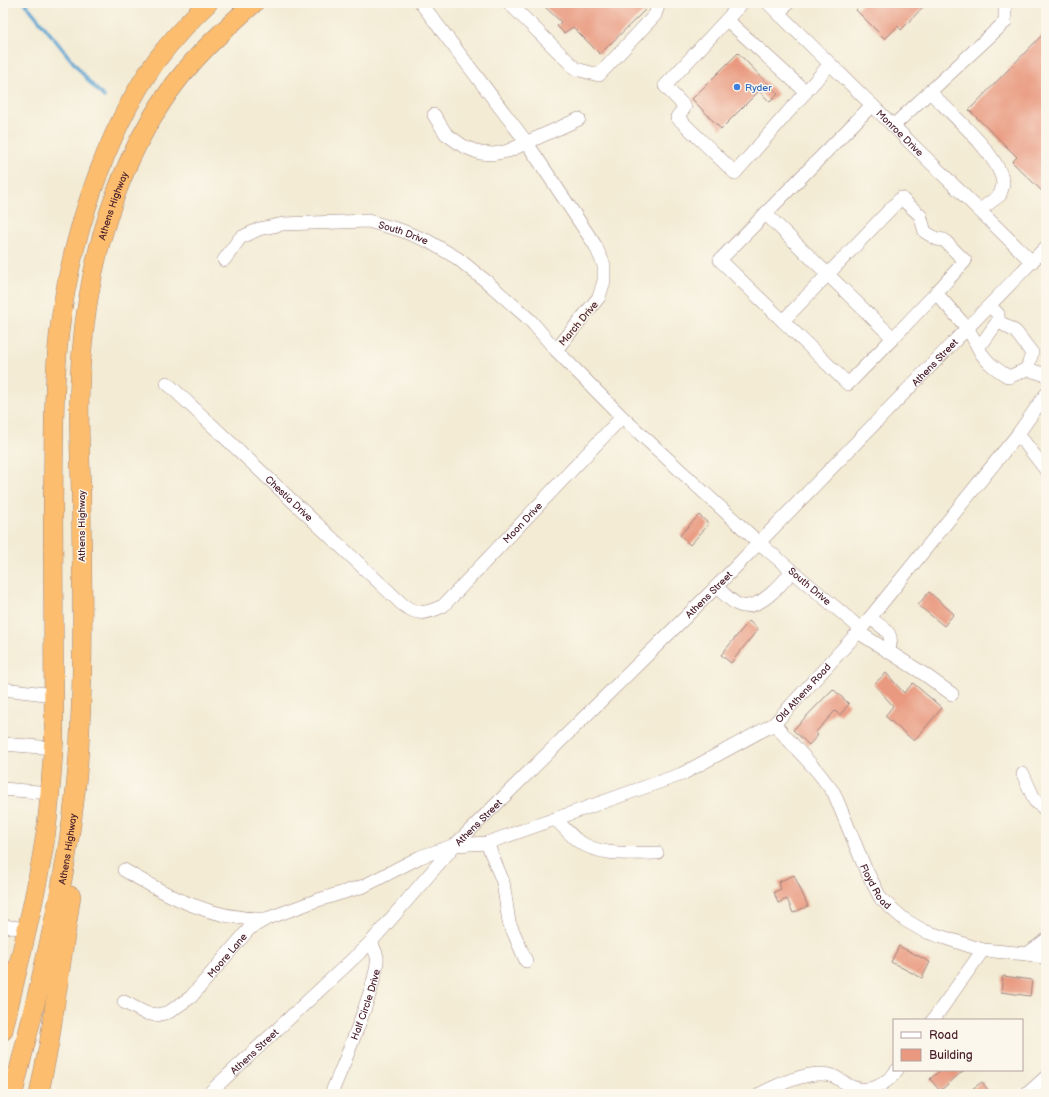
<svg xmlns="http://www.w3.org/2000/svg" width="1049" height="1097" font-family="'Balsamiq Sans',sans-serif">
	<rect width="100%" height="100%" fill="#fbf7ec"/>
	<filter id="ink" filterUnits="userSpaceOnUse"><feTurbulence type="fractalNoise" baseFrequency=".025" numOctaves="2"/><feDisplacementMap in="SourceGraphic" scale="8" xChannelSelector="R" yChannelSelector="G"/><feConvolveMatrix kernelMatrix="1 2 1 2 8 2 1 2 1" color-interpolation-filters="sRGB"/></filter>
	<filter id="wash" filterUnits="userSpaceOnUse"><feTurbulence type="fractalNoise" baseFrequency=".012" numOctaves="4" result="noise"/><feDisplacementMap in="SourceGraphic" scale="16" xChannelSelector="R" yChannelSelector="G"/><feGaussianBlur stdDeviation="0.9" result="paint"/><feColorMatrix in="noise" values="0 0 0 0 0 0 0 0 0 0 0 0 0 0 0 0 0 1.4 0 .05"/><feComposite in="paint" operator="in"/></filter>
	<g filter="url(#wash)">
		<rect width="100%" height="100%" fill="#f3ebd4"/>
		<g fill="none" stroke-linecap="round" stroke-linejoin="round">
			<!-- stream -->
			<path stroke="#59a3d1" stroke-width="3.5" d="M25,3L91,84L104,97"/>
		</g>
		<g id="blocks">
			<!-- building -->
			<path fill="#e9997f" d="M541,3H638L645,10L600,54L573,27L564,33L557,26L561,22Z
				M863,3H927L901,30L898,26L885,39L856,10Z
				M1046,31V195L1012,162L1017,157L969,110Z
				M738,53L778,94L770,102L759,91L721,129L692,99Z
				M699,515L709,524L690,545L680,535Z
				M929,592L954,614L944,626L918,605Z
				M749,621L758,629L731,663L721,655Z
				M886,673L904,693L913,683L942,708L914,741L885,716L893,706L874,684Z
				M833,689L849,704L840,715L835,711L815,733L818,735L809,745L793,730Z
				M794,875L808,906L793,913L787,899L778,903L774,892L781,889L778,882Z
				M899,946L930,962L922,978L891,962Z
				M1003,976L1032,980L1030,996L1001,992Z
				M941,1070H964L940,1091L930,1079Z
				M982,1082L991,1094H965Z"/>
		</g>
	</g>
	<g filter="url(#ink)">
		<use href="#blocks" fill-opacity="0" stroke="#9e8580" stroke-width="1"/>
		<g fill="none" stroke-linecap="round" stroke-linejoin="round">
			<!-- minor casing -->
			<g stroke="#9e8580" stroke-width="14">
				<g id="minor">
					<path d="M421,3L527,143L595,245L604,265V281L599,297L556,350"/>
					<path d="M509,3L576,69L599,75L655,15L659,3"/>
					<path d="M742,3L665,86L685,107L677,117L735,173L830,64"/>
					<path id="s1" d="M768,3L1032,262"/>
					<path d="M778,14L788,3"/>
					<path d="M727,20L806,92"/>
					<path d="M929,91C949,112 1000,155 1003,183C1003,186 1001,191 1000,195L980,210"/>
					<path d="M872,105L767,212L769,217L893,338L936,293L968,329L976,343L984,341L998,321V314L990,306"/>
					<path d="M434,115L446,134L463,146L480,153L493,154L508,151L579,119"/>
					<path d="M893,126L1005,22V6L1002,3"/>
					<path d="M767,212L720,260L783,321"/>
					<path id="s2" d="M224,260L240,238L259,229L283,224L368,221L400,230L428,241L457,258L487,282L530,320L556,350L622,417L758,542L861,629"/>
					<path d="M998,321L1016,332L1032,353L1027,369"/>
					<path d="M893,338L848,384L783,321L901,198L920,215L925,232L937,239L944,240L965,261L936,293"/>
					<path d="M976,343C983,360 994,368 1009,377L1027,369L1046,375"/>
					<path id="s3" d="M167,383L402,604C418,616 425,614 443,606L622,417"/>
					<path d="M1018,434L1046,470"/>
					<path d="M716,587C723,592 731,602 739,605C758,612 782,584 792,571"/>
					<path d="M870,618C884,629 896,632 888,652"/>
					<path d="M858,632L924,674L952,694"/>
					<path d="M3,689L54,695"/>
					<path id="s4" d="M774,724L817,771L834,793L865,868L881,899L905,920L924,931L970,946L983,950L1027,954L1046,958"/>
					<path d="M3,744L53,748"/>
					<path d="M1023,774L1035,801L1046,810"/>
					<path d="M3,789L50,793"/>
					<path d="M555,819C563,826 570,835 578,841C602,857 629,853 657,853"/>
					<path d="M487,843L503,882L509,922L526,961"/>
					<path id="s5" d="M455,845L487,843L682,774L774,724L861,629L1018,434L1046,394"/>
					<path d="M124,870C168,896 212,920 265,919"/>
					<path d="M3,926L27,929"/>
					<path d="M1027,954L1046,940"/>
					<path id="s6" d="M124,1002L145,1013L157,1015L169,1012L191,997L249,929L266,919L315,901L364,886L420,857L455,845L716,587L1046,247"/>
					<path d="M933,1020L983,950"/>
					<path id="s7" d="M208,1094L371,942L454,846"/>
					<path id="s8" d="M331,1094C341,1071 380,977 377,957C376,952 373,947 371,942"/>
					<path d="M760,1094C779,1084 809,1070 830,1075C838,1077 845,1084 852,1087C870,1094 887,1084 897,1070"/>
					<path d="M1027,1094L1046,1077"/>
				</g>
			</g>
			<!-- highway casing -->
			<g stroke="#9e8580" stroke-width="20">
				<g id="highway">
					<path d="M3,1031C18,965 36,899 46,832C50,801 52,770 54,738C54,660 53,583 53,505C54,448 53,390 59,334C69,245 104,134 156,61C171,41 190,20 208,3"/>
					<path id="s9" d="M13,1094C42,975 75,854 80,731C84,652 82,573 81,494C80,446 77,397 82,350C90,250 124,139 192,63C211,41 233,22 254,3"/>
					<path d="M39,1094L49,1044L71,896"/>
				</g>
			</g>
			<!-- minor -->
			<use href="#minor" stroke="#fff" stroke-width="13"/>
			<!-- highway -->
			<use href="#highway" stroke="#fcbd6e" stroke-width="19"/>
		</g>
	</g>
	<!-- markers -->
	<circle fill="#3f7fe0" stroke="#fbf7ec" stroke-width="1.5" cx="737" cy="87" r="4"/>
	<g text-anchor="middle" stroke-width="3" stroke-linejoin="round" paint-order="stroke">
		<!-- shop labels -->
		<g font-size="10" fill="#366cbe" stroke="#fbf7ec" text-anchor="start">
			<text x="745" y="91">Ryder</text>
		</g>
		<!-- street labels -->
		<g font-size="10" fill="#4a1f2b" stroke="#fbf7ec">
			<text dy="4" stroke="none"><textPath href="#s1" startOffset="185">Monroe Drive</textPath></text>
			<text dy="4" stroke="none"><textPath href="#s9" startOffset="899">Athens Highway</textPath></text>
			<text dy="4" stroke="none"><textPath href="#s2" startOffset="195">South Drive</textPath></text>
			<text transform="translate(578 323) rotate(-50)" y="4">March Drive</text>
			<text dy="4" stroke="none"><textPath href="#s6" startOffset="1068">Athens Street</textPath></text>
			<text dy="4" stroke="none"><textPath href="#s3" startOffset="168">Chestia Drive</textPath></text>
			<text dy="4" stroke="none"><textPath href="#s3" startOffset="482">Moon Drive</textPath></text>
			<text transform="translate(81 526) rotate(-90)" y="4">Athens Highway</text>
			<text dy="4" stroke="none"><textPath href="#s2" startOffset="737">South Drive</textPath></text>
			<text dy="4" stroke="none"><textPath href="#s6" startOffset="744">Athens Street</textPath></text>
			<text dy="4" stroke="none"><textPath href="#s5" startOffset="386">Old Athens Road</textPath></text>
			<text dy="4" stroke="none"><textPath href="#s6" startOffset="420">Athens Street</textPath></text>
			<text dy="4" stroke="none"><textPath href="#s9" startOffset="251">Athens Highway</textPath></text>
			<text dy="4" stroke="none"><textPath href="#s4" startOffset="194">Floyd Road</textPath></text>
			<text dy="4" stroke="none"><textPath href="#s6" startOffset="130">Moore Lane</textPath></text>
			<text dy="4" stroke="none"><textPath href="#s8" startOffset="96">Half Circle Drive</textPath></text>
			<text dy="4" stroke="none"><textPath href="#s7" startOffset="63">Athens Street</textPath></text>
		</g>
	</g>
	<!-- margin -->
	<rect width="1049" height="1097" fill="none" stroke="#fbf7ec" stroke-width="16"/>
	<!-- legend -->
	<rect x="893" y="1019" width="130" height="52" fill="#fbf7ec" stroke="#b4a19f"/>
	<rect x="901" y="1032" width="20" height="6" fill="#ffffff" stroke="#b4a19f"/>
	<text x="929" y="1039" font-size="12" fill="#4a1f2b">Road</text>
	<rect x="901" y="1049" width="20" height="12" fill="#e9997f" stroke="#b4a19f"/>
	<text x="929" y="1059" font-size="12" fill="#4a1f2b">Building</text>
</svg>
